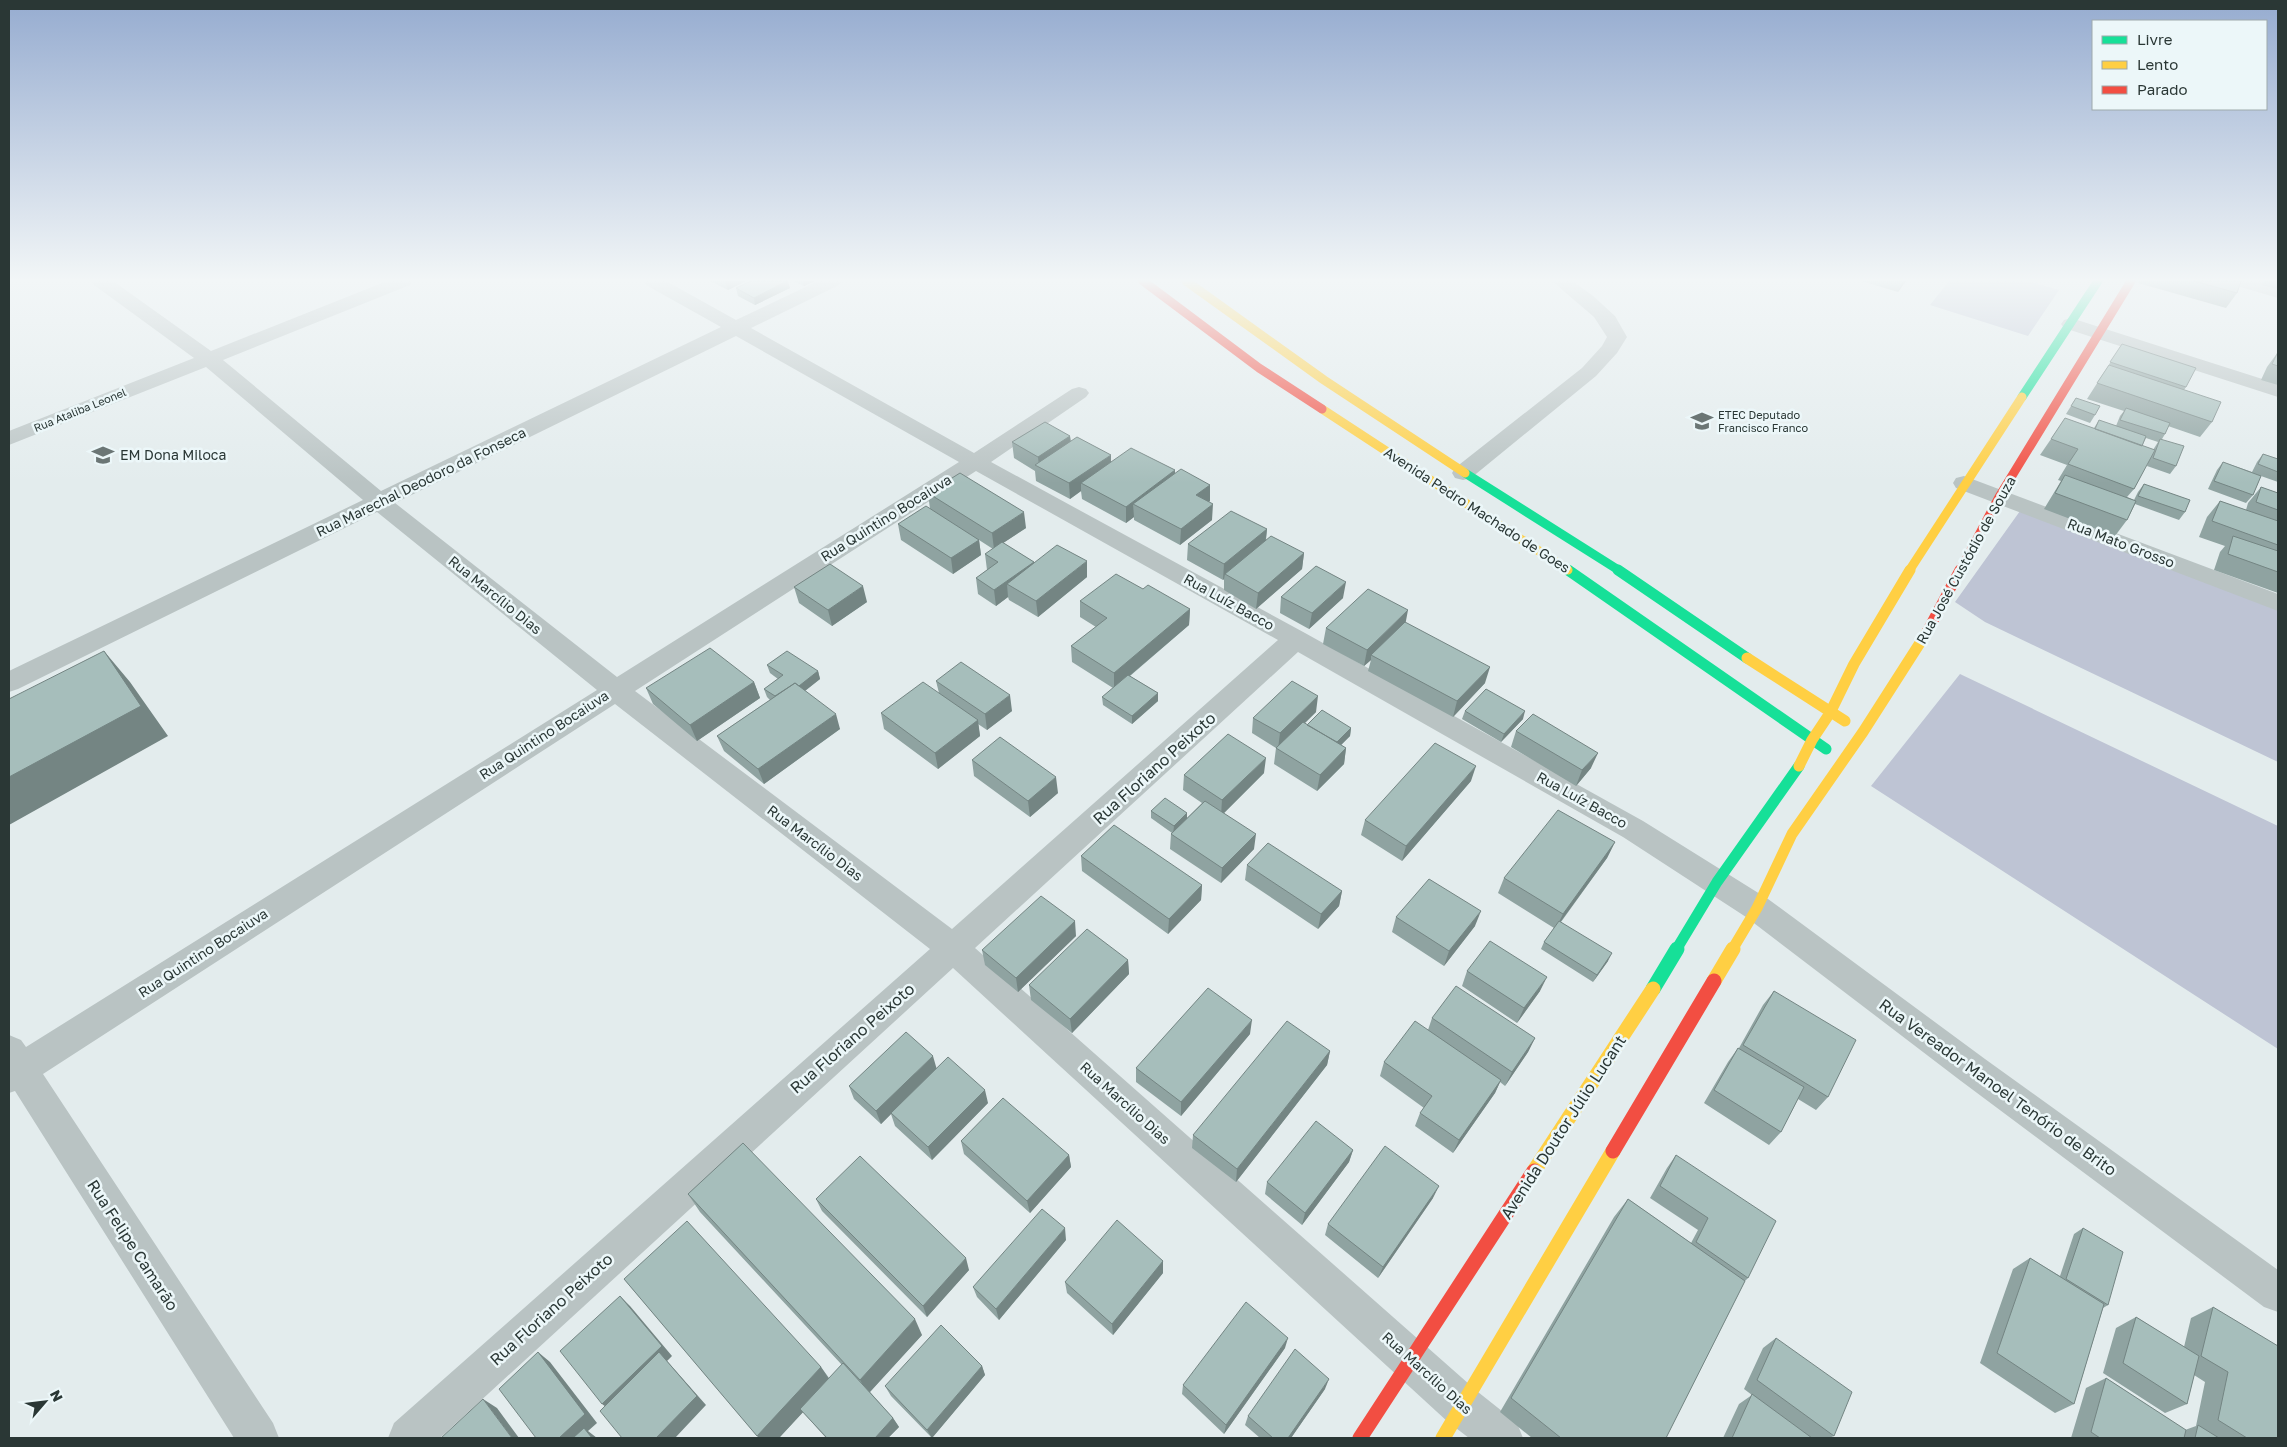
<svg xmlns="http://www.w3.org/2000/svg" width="2287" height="1447" font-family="'Golos Text',sans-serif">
	<rect width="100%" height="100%" fill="#e3eced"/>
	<!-- green -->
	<path fill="#bec4d4" d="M1949,281H2028L2059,290L2028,336L1930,305Z
		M2020,511L2278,610V762L1985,622L1955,602Z
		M1960,674L2278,826V1049L1871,786Z"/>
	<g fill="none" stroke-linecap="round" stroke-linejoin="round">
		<!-- street -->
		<path fill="#b9c3c3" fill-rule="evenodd" d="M92,281H113L211,351L387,281H412L410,285L223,360L381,491L721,327L646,285L644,281H666L736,320L818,281H841L839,285L751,328L974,453L1072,389L1079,387L1086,389L1089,393L1086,397L991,462L1305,633L1643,821L1768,899L1985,1059L2278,1270V1312L2264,1307L1961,1081L1746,917L1623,837L1298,652L975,948L1478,1392L1517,1423L1523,1438H1469L1448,1422L953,968L440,1438H388L394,1423L930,949L615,704L43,1074L273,1423L279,1438H234L15,1091L9,1093V1035L21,1040L26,1047L597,690L377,512L18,689L9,692V671L363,500L206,367L9,445V431L194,358L94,285ZM736,336L959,462L617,677L395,503ZM976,471L1278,640L952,929L635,691Z
			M1552,281H1572L1592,295L1615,316L1627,337L1617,353L1596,376L1471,478L1463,480L1455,478L1452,473L1455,468L1582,368L1602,346L1607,337L1594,317Z
			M2232,281H2260L2278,286V298L2234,285Z
			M2071,318L2278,384V397L2064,328L2061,324L2064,320Z
			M1964,476L2278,594V611L1956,488L1953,483L1956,478Z"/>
		<!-- fast-far2 -->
		<path stroke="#16e098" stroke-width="9" d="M2022,397L2098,281
			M1465,473L1620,571"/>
		<!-- fast-far1 -->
		<path stroke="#16e098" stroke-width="11" d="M1568,570L1826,749
			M1618,570L1747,658
			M1676,950L1717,882L1799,766"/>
		<!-- fast -->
		<path stroke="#16e098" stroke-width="15" d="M1653,989L1677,949"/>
		<!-- slow-far2 -->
		<path stroke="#ffcf43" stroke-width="9" d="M1186,281L1324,380L1465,473
			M1322,409L1568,570
			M1909,571L2022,397"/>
		<!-- slow-far1 -->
		<path stroke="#ffcf43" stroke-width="11" d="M1747,658L1845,721
			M1799,766L1812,740L1830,713L1854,664L1910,570
			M1732,950L1757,908L1792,834L1863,732L1927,632"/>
		<!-- slow -->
		<path stroke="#ffcf43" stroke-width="15" d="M1714,981L1733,949
			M1534,1171L1653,989
			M1443,1438L1613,1151"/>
		<!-- jam-far2 -->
		<path stroke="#f24e42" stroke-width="9" d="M1143,281L1259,368L1322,409
			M1960,571L1999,497L2131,281"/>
		<!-- jam-far1 -->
		<path stroke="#f24e42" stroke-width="11" d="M1927,632L1960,570"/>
		<!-- jam -->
		<path stroke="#f24e42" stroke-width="15" d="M1613,1151L1714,981
			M1360,1438L1534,1171"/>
	</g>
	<!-- wall -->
	<path fill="#8fa3a1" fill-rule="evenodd" d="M710,281H746L728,290Z
		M793,281H815L804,286Z
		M1861,281H1906L1898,292Z
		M2139,281H2241L2237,293L2226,308L2138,283Z
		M2264,281H2278V289L2262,285Z
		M736,288H790L755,305L738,296Z
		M2122,344L2186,387L2184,390L2212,422L2200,437L2168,426L2165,434L2162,439L2176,466L2170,474L2147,466L2148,462L2134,489L2127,497L2134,500L2138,492L2144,484L2185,512L2179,520L2135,504L2127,520L2115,536L2044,509L2061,481L2058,480L2067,465L2040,455L2051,439L2094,428L2099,420L2116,426L2120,416L2124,411L2087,399ZM2146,438L2158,442L2153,450L2142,446Z
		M2278,352V385L2261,380L2267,367Z
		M2076,398L2095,415L2090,423L2066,414Z
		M1070,436L1071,441L1111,462L1175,470V473L1210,485V501L1208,502L1212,520L1180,545L1134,520V517L1126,523L1082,499L1081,491L1070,499L1036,481L1035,471L1014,458L1012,442Z
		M2263,454L2278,459V482L2261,476L2253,495L2246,503L2208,489L2217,470L2223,462L2252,472L2257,462Z
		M2261,487L2278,493V593L2214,570L2220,552L2225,546L2199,537L2207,517L2220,501L2246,510L2248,503Z
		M928,493L1026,528L1003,543L1034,562V564L1087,577L1038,617L1009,600L1008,597L996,606L978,594L976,578L987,570L985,554L993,549L979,540L981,555L953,574L901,540L898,524L930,509Z
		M1267,529L1266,541L1304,553L1302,569L1256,609L1224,590V579L1223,580L1187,560L1188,544Z
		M794,587L867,602L832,626L799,603Z
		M1143,589L1190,609L1189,625L1130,676L1158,693V701L1132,724L1103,705L1102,697L1113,688L1072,662L1071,646L1096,627L1080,617V601Z
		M1281,597L1343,598L1309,629L1280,613Z
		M1326,628L1485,683L1453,717L1368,671L1371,660L1364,666L1323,644Z
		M767,665L818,671L820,679L805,691L840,729L764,784L724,751L717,736L770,700L767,697L764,689L778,679L770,673Z
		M936,681L1012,711L987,730L978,724L980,736L938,769L884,729L881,713L939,693Z
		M754,682L760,698L697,741L653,704L646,688Z
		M1465,711L1523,719L1501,742L1462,719Z
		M1316,712L1305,723L1307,725L1351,728L1350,736L1341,745L1346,748L1344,764L1317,791L1274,764L1276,748L1252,733L1253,718Z
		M1516,731L1591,768L1576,786L1511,747Z
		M972,760L1058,793L1030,817L974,776Z
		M1264,773L1224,813L1254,849L1221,883L1170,849L1171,834L1172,833L1151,818V811L1187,813V818L1202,803L1183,790L1184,775Z
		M1471,781L1402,861L1361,835L1365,820Z
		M1615,842L1607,858L1561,922L1608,961L1593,982L1541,949L1544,942L1554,928L1498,893L1504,878Z
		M1081,856L1202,885L1201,900L1168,934L1082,871Z
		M1247,865L1342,891L1339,906L1318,929L1245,880Z
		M1396,917L1475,926L1444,966L1392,932Z
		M1076,936L1018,992L985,965L982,950Z
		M1128,960L1129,974L1072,1033L1031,1000L1029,985Z
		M1467,971L1540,991L1517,1023L1462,986Z
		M1774,991L1828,1097L1816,1110L1798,1099L1781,1132L1769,1145L1704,1103L1728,1062L1738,1048H1739L1763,1005Z
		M1432,1018L1535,1038L1528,1052L1505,1086L1500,1082L1495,1093L1453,1153L1415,1126L1420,1113L1424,1108L1380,1076L1384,1062L1428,1030Z
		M1250,1034L1181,1116L1136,1082V1068Z
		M1330,1051L1327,1065L1236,1182L1192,1148L1193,1135Z
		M937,1069L988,1103L932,1160L895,1126L891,1114L881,1124L854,1099L849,1086Z
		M961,1141L1069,1155L1071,1167L1030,1213L964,1154Z
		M1353,1150L1349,1162L1302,1225L1265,1194L1267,1182Z
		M1676,1155L1748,1278L1745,1281L1666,1438H1532L1500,1412L1614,1217L1628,1199L1691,1243L1698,1230L1650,1198L1667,1168Z
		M688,1194L922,1335L870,1392L893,1418L899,1427L888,1438H826L803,1412L779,1438H759L624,1279L821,1367L829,1378L842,1365L700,1212Z
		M1433,1198L1378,1278L1325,1235L1328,1224Z
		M816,1199L969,1270L927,1317L822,1211Z
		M2083,1228L2108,1305L2103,1308L2074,1404L2055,1413L1980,1363L2013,1269L2030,1258L2060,1276L2074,1234Z
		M1066,1240L999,1320L977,1297L973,1287Z
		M1163,1261V1273L1113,1335L1067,1293L1065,1282Z
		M2213,1307L2278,1438H2071L2086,1388L2106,1378L2185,1430L2196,1426L2205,1382L2194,1375L2187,1404L2165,1413L2103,1373L2116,1328L2136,1317L2184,1347L2191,1318Z
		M1776,1338L1834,1436L1829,1438H1723L1739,1404L1752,1395L1744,1389L1763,1348Z
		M1285,1348L1224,1434L1182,1394L1183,1385Z
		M982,1366L985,1375L932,1438L891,1396L885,1386Z
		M1325,1389L1291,1438H1260L1245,1425L1248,1416Z"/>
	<!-- shaded-wall -->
	<path fill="#748583" d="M725,281H746L728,290Z
		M788,281L790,288L755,305L754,298Z
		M803,281H815L804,286Z
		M1903,281H1906L1898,292Z
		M1070,436L1071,452L1039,467L1038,457Z
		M1111,455V471L1081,483V491L1070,499L1069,483Z
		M1175,470V486L1133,504L1134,517L1126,523V507Z
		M1210,485V501L1195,511L1196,495Z
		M1213,504L1212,520L1180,545L1181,529Z
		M1024,512L1026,528L994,549L992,533Z
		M1267,529L1265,545L1225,574L1224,579L1223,580L1224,564Z
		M979,540L981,555L953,574L951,558Z
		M1304,553L1302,569L1256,609L1258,593Z
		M1087,561V577L1038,617L1036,601Z
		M1034,562L1035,578L1007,584L1008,597L996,606L994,590Z
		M1346,582L1343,598L1309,629L1312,613Z
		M863,586L867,602L832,626L828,610Z
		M1190,609L1189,625L1114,689V673Z
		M1408,610L1405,626L1371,655V660L1364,666L1367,650Z
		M104,651L130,682L168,736L9,825V777Z
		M1490,667L1485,683L1453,717L1457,701Z
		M818,671L820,679L783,708L780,700Z
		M754,682L760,698L697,741L690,725Z
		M1158,693V701L1132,724V716Z
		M1010,695L1012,711L987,730L985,714Z
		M1318,696L1316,712L1278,749L1280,733Z
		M1525,711L1523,719L1501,742L1504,734Z
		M836,714L840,729L764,784L758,769Z
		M978,720L980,736L938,769L935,753Z
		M1351,728L1350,736L1330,756L1331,748Z
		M1346,748L1344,764L1317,791L1320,775Z
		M1598,753L1591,768L1576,786L1582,770Z
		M1266,758L1264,773L1221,816L1222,800Z
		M1476,766L1471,781L1402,861L1406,846Z
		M1056,777L1058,793L1030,817L1028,801Z
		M1187,813V820L1173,834L1174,826Z
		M1256,834L1254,849L1221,883L1222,868Z
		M1615,842L1607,858L1556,928L1563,914Z
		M1202,885L1201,900L1168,934L1169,919Z
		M1342,891L1339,906L1318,929L1321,914Z
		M1481,911L1475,926L1444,966L1449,951Z
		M1075,921L1076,936L1018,992L1016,978Z
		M1612,953L1608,961L1593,982L1597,975Z
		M1128,960L1129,974L1072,1033L1070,1019Z
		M1547,977L1540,991L1517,1023L1524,1008Z
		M1252,1020L1250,1034L1181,1116V1102Z
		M1535,1038L1528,1052L1505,1086L1512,1072Z
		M1330,1051L1327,1065L1236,1182L1237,1169Z
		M933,1056L937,1070L891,1113V1114L881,1124L876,1111Z
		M1501,1080L1495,1093L1453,1153L1459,1140Z
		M985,1090L988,1103L932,1160L928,1147Z
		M1353,1150L1349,1162L1302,1225L1305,1213Z
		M1069,1155L1071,1167L1030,1213L1027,1201Z
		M1439,1186L1433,1198L1378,1278L1383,1267Z
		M1065,1228L1066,1240L999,1320L996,1309Z
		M966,1258L969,1270L927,1317L923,1306Z
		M1163,1261V1273L1113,1335L1112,1324Z
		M620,1296L630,1306L672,1356L667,1361L706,1405L675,1438H656L614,1413L602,1404Z
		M915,1319L922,1335L868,1394L860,1380Z
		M1288,1338L1285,1348L1224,1434L1226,1425Z
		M538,1352L550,1362L597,1423L588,1431L597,1438H559Z
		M982,1366L985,1375L932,1438L927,1430Z
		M821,1367L831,1382L779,1438H759L757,1436Z
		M1329,1379L1325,1389L1291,1438H1288Z
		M483,1399L497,1408L519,1438H512Z
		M893,1418L899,1427L888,1438H875Z"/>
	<!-- building -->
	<path fill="#a6bebb" stroke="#748583" d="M751,281H787L754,298L736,288Z
		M2194,281H2241L2237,293Z
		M2122,344L2196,368L2186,387L2110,362Z
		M2278,352V366L2272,364Z
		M2109,365L2221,402L2212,422L2097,383Z
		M2076,398L2100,406L2095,415L2071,406Z
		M2126,408L2170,423L2165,434L2120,420Z
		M2065,418L2155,450L2134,489L2068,464L2078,449L2051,439Z
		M2099,420L2146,436L2142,446L2095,429Z
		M1045,422L1070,436L1038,457L1012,442Z
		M1077,437L1111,455L1069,483L1035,465Z
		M2160,439L2184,446L2176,466L2153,458Z
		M1131,448L1175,470L1126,507L1081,483Z
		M2263,454L2278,459V472L2258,464Z
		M2223,462L2261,476L2253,495L2214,481Z
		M1181,469L1210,485L1196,495L1213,504L1181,529L1133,504Z
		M960,473L1024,512L992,533L928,493Z
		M2065,475L2136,501L2127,520L2055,493Z
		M2144,484L2190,500L2185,512L2138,496Z
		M2261,487L2278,493V510L2256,502Z
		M2220,501L2278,521V545L2212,521Z
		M926,506L979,540L951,558L898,524Z
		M1231,511L1267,529L1224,564L1188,544Z
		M1271,536L1304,553L1258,593L1225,574Z
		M2233,536L2278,551V572L2228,554Z
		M1002,542L1034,562L994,590L976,578L998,562L985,554Z
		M1057,545L1087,561L1036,601L1007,584Z
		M830,564L863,586L828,610L794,587Z
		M1316,566L1346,582L1312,613L1281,597Z
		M1116,574L1143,589L1148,585L1190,609L1114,673L1071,646L1107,618L1080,601Z
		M1368,589L1408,610L1367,650L1326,628Z
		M1405,622L1490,667L1457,701L1371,655Z
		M710,648L754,682L690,725L646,688Z
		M104,651L141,706L9,777V699Z
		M787,651L818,671L799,686L795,683L775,696L764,689L783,675L767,665Z
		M961,662L1010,695L985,714L936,681Z
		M1128,675L1158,693L1132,716L1102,697Z
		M1292,681L1318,696L1280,733L1253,718Z
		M923,682L978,720L935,753L881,713Z
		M795,683L836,714L758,769L717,736Z
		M1486,689L1525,711L1504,734L1465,711Z
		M1322,710L1351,728L1337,742L1307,725Z
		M1533,714L1598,753L1582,770L1516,731Z
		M1303,722L1346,748L1320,775L1276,748Z
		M1228,734L1266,758L1222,800L1184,775Z
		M1000,737L1056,777L1028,801L972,760Z
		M1435,743L1476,766L1406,846L1365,820Z
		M1165,798L1187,813L1174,826L1151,811Z
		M1205,801L1256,834L1222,868L1171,834Z
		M1558,810L1615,842L1563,914L1504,878Z
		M1114,825L1202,885L1169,919L1081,856Z
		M1268,843L1342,891L1321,914L1247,865Z
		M1429,879L1481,911L1449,951L1396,917Z
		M1041,896L1075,921L1016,978L982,950Z
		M1559,921L1612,953L1597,975L1544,942Z
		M1087,929L1128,960L1070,1019L1029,985Z
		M1490,941L1547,977L1524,1008L1467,971Z
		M1456,986L1535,1038L1512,1072L1432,1018Z
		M1208,988L1252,1020L1181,1102L1136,1068Z
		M1774,991L1856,1040L1828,1097L1743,1045Z
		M1287,1021L1330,1051L1237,1169L1193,1135Z
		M1415,1021L1501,1080L1459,1140L1420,1113L1432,1096L1384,1062Z
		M906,1032L933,1056L876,1111L849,1086Z
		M1738,1048L1804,1087L1781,1132L1714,1090Z
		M948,1057L985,1090L928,1147L891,1113Z
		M1003,1098L1069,1155L1027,1201L961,1141Z
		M1316,1121L1353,1150L1305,1213L1267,1182Z
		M743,1143L915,1319L860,1380L688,1194Z
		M1385,1146L1439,1186L1383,1267L1328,1224Z
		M1676,1155L1776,1221L1748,1278L1696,1242L1708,1218L1660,1186Z
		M860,1156L966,1258L923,1306L816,1199Z
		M1628,1199L1745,1281L1666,1438H1561L1511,1398Z
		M1042,1209L1065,1228L996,1309L973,1287Z
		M1117,1220L1163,1261L1112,1324L1065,1282Z
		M687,1221L821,1367L757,1436L624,1279Z
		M2083,1228L2123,1252L2108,1305L2066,1279Z
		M2030,1258L2104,1304L2074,1404L1997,1353Z
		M620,1296L662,1346L602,1404L560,1351Z
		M1246,1302L1288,1338L1226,1425L1183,1385Z
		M2213,1307L2278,1346V1438H2247L2218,1420L2228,1372L2201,1356Z
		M2136,1317L2199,1356L2187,1404L2123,1363Z
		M941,1325L982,1366L927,1430L885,1386Z
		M1776,1338L1852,1392L1834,1436L1757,1380Z
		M1295,1349L1329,1379L1288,1438H1273L1248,1416Z
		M538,1352L585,1414L559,1438H536L499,1389Z
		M659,1352L697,1396L656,1438H622L600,1411Z
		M843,1363L893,1418L875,1438H827L800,1409Z
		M2106,1378L2186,1430L2184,1438H2100L2091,1432Z
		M1752,1394L1812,1438H1732Z
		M483,1399L512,1438H441Z
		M2198,1425L2219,1438H2195Z
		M584,1428L592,1438H573Z"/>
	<!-- sky -->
	<linearGradient id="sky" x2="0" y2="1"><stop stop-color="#96acd0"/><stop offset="0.58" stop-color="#f2f6f7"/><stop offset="1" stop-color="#f2f6f7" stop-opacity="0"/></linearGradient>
	<rect width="2287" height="483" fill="url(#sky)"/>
	<!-- icons -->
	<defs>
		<g id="university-bare" transform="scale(1.725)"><path d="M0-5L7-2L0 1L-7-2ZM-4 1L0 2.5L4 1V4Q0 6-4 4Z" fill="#6b7675" stroke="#ecf7f9" stroke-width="2.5" paint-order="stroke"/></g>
		<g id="school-bare" transform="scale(1.725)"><path d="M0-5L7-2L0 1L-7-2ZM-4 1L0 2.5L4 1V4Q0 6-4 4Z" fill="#6b7675" stroke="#ecf7f9" stroke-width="2.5" paint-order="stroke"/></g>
	</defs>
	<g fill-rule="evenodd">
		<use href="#university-bare" x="1702" y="421"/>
		<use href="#school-bare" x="103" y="455"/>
	</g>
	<g text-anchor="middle" stroke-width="5" stroke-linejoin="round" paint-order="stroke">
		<!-- far-street labels -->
		<g font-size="11" fill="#2a3735" stroke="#ecf7f9">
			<text transform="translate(80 410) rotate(-22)" y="4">Rua Ataliba Leonel</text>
		</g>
		<!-- far-poi labels -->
		<g font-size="11" fill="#2a3735" stroke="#ecf7f9" text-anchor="start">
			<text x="1718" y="419">ETEC Deputado<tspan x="1718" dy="13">Francisco Franco</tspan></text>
		</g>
		<!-- poi labels -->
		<g font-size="14" fill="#2a3735" stroke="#ecf7f9" text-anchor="start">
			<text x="120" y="460">EM Dona Miloca</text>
		</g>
		<!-- street labels -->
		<g font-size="14" fill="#2a3735" stroke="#ecf7f9">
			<text transform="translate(421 482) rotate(-26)" y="5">Rua Marechal Deodoro da Fonseca</text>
			<text transform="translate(1477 510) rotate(33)" y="5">Avenida Pedro Machado de Goes</text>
			<text transform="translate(886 518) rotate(-32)" y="5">Rua Quintino Bocaiuva</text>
			<text transform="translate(2121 543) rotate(21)" y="5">Rua Mato Grosso</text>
			<text transform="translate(1966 560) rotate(-61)" y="5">Rua José Custódio de Souza</text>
			<text transform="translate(495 595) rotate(39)" y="5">Rua Marcílio Dias</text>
			<text transform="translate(1229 602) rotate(29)" y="5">Rua Luíz Bacco</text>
			<text transform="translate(544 735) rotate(-33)" y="5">Rua Quintino Bocaiuva</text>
			<text transform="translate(1582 800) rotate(29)" y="5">Rua Luíz Bacco</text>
			<text transform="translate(815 843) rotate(37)" y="5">Rua Marcílio Dias</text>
			<text transform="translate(203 953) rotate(-33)" y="5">Rua Quintino Bocaiuva</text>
			<text transform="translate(1125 1103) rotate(42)" y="5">Rua Marcílio Dias</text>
			<text transform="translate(1427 1373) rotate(42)" y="5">Rua Marcílio Dias</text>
		</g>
		<!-- near-street labels -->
		<g font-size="16" fill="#2a3735" stroke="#ecf7f9">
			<text transform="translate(1154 768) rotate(-42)" y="6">Rua Floriano Peixoto</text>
			<text transform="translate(852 1038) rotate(-41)" y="6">Rua Floriano Peixoto</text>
			<text transform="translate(1998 1087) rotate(36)" y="6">Rua Vereador Manoel Tenório de Brito</text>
			<text transform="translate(1563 1127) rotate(-57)" y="6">Avenida Doutor Júlio Lucant</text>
			<text transform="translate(133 1245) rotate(57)" y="6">Rua Felipe Camarão</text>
			<text transform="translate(551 1309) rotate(-42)" y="6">Rua Floriano Peixoto</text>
		</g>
	</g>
	<!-- border -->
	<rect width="2287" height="1447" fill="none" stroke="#2a3735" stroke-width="20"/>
	<!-- legend -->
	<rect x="2092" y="20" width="175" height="90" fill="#ecf7f9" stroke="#9eaaab"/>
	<rect x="2102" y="36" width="25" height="8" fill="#16e098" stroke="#9eaaab"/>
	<text x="2137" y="45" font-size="15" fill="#2a3735">Livre</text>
	<rect x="2102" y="61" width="25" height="8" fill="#ffcf43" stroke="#9eaaab"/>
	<text x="2137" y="70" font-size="15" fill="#2a3735">Lento</text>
	<rect x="2102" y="86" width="25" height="8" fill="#f24e42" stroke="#9eaaab"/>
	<text x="2137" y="95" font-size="15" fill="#2a3735">Parado</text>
	<!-- north arrow -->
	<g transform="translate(45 1402) rotate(62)" stroke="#ecf7f9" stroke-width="4" paint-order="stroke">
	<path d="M0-4L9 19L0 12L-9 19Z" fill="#2a3735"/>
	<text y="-8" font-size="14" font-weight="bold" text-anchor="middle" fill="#2a3735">N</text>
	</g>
</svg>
